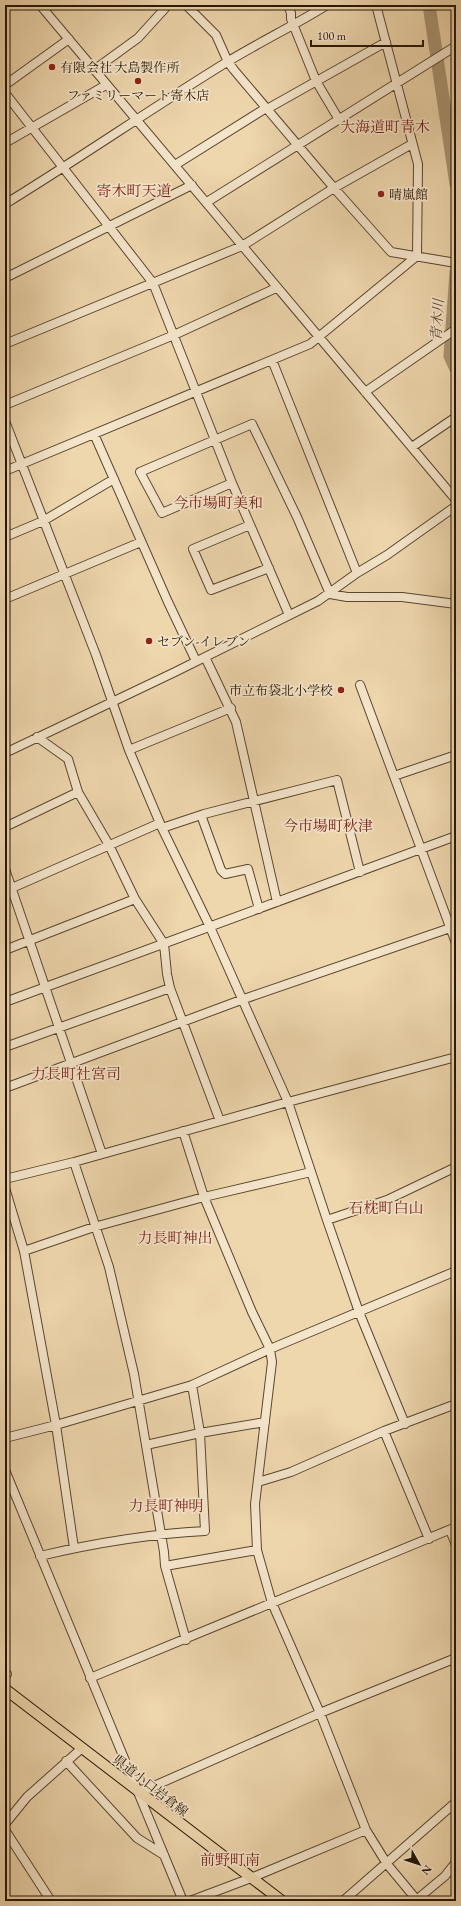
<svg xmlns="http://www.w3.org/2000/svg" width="461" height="1906" font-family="'EB Garamond','Noto Serif JP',serif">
	<rect width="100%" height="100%" fill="#eed6ad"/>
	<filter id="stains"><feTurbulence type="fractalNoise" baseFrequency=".005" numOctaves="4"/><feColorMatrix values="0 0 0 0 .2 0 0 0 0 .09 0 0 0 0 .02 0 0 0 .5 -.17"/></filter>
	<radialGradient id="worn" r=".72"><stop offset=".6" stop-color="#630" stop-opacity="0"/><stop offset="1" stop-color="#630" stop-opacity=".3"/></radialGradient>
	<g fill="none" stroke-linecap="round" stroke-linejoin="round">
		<!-- river -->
		<path stroke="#aa9573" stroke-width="13" d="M429,5L456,184
			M456,272L450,356L456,369"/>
		<!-- minor casing -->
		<g stroke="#58462e" stroke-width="10">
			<path id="minor" d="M40,5L456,500
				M186,5L216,35L228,62L234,70L334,188L391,252L456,263
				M288,5L291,13V19L316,81L338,118
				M376,5L418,164L417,256
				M94,70L138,38L168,5
				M5,85L69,39
				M5,93L153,283L232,483L289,615
				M267,109L386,42
				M5,143L106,85
				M175,165L266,108
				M207,202L456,46
				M5,204C80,158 152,108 227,62C260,42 295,25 327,5
				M5,278L192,185
				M5,344L242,246L334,188L412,144
				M272,360L357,573
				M365,392L456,329
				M5,405L174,335L276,288
				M5,421L96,655L129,750L162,828L210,927L288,1102L327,1220L359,1312L405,1424
				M94,434L168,602L196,661
				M412,447L456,417
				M5,471L310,344L417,256
				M232,483L162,513L140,472L252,424L297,517L330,594L347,597H402L456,604
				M250,525L193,549L211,590L269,568
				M5,537L43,521L114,479
				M5,599L141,542
				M205,657L236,722L277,902
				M360,685L456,943
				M37,737L68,759L78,792L109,845L135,899L164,944L167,974L170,988L220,1121
				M129,750L231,708
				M5,753L175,672L318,601L357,573L387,555L456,506
				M394,776L456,755
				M201,815L221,870L225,874L248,869L259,909
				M5,827L78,792
				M162,828L204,814L337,780L360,872
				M5,869L102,1154
				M5,891L160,823
				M5,950L135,899
				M5,1002L456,836
				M5,1047L170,988
				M5,1088L241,1000L456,926
				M183,1131L204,1197L252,1312L270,1349L272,1362L255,1504L257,1550L272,1603L320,1713L366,1830L387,1864L416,1899
				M74,1162L109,1267L134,1374L164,1552L165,1566L186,1640
				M5,1179L74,1162L288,1102L456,1057
				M5,1188L24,1251L56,1425L74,1548
				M327,1220L387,1200L456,1167
				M24,1251L94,1227L204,1197L311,1172
				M384,1431L429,1539
				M5,1438L56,1425L192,1385L270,1349L456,1271
				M146,1445L200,1433L265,1422
				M5,1470L183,1901
				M258,1482L291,1472L384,1431L456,1404
				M450,1530L456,1545
				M40,1556C95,1543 149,1534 205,1531L200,1433L192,1385
				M165,1566L257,1550
				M5,1672L7,1674L5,1676
				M90,1678L456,1527
				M66,1761L137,1838L164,1855
				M137,1790L147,1789L320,1713L456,1658
				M5,1824L27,1797L82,1748
				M5,1830L51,1901
				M190,1901L251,1878L366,1830
				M343,1901L456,1802
				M415,1901L445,1876L456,1862"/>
		</g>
		<!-- major casing -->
		<g stroke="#261603" stroke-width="12">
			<path id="major" d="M5,1689L282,1901"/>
		</g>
		<!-- minor -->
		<use href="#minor" stroke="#f4e4ca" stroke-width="8"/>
		<!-- major -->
		<use href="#major" stroke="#eed6ad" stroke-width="10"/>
	</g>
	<!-- markers -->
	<g fill="#8f2418" stroke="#f4e4ca" stroke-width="1.5">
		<circle cx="52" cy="67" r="4"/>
		<circle cx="138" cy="81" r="4"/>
		<circle cx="381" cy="194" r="4"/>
		<circle cx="149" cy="641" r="4"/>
		<circle cx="341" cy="690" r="4"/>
	</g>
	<g text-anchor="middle" stroke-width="3.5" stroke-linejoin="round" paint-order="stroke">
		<!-- poi labels -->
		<g font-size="13" fill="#261603" stroke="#f4e4ca" text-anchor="start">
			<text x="60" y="72">有限会社 大島製作所</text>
			<text x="138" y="100" text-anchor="middle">ファミリーマート寄木店</text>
			<text x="389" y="199">晴嵐館</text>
			<text x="157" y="646">セブン-イレブン</text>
			<text x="333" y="695" text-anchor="end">市立布袋北小学校</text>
		</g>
		<!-- street labels -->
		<g font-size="13" fill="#261603" stroke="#f4e4ca">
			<text transform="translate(151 1785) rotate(38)" y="5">県道小口岩倉線</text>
		</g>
		<!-- water labels -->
		<g font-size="14" font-style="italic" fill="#5b4930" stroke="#f4e4ca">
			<text transform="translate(437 320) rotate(-86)" y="5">青木川</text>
		</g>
		<!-- quarter labels -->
		<g font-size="15" fill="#7a1f14" stroke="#f4e4ca">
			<text x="385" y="132">大海道町青木</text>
			<text x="134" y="196">寄木町天道</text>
			<text x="218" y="508">今市場町美和</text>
			<text x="328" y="831">今市場町秋津</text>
			<text x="76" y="1079">力長町社宮司</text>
			<text x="386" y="1213">石枕町白山</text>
			<text x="175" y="1243">力長町神出</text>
			<text x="166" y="1511">力長町神明</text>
			<text x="230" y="1865">前野町南</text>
		</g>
	</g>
	<!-- margin -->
	<rect width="461" height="1906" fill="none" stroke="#eed6ad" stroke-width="20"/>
	<rect x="6" y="6" width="449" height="1894" fill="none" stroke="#261603" stroke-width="2"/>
	<rect x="10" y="10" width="441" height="1886" fill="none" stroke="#261603"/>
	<!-- north arrow -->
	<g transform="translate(419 1864) rotate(129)" stroke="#f4e4ca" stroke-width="3" paint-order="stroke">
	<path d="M0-3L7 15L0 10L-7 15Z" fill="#261603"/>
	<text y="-6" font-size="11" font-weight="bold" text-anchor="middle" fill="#261603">N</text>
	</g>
	<!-- scale -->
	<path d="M311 40v6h112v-6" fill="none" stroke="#261603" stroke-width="2"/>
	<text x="317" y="40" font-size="12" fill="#261603" stroke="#f4e4ca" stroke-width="3" paint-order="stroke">100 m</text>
	<rect width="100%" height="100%" filter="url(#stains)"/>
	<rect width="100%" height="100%" fill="url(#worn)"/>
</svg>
